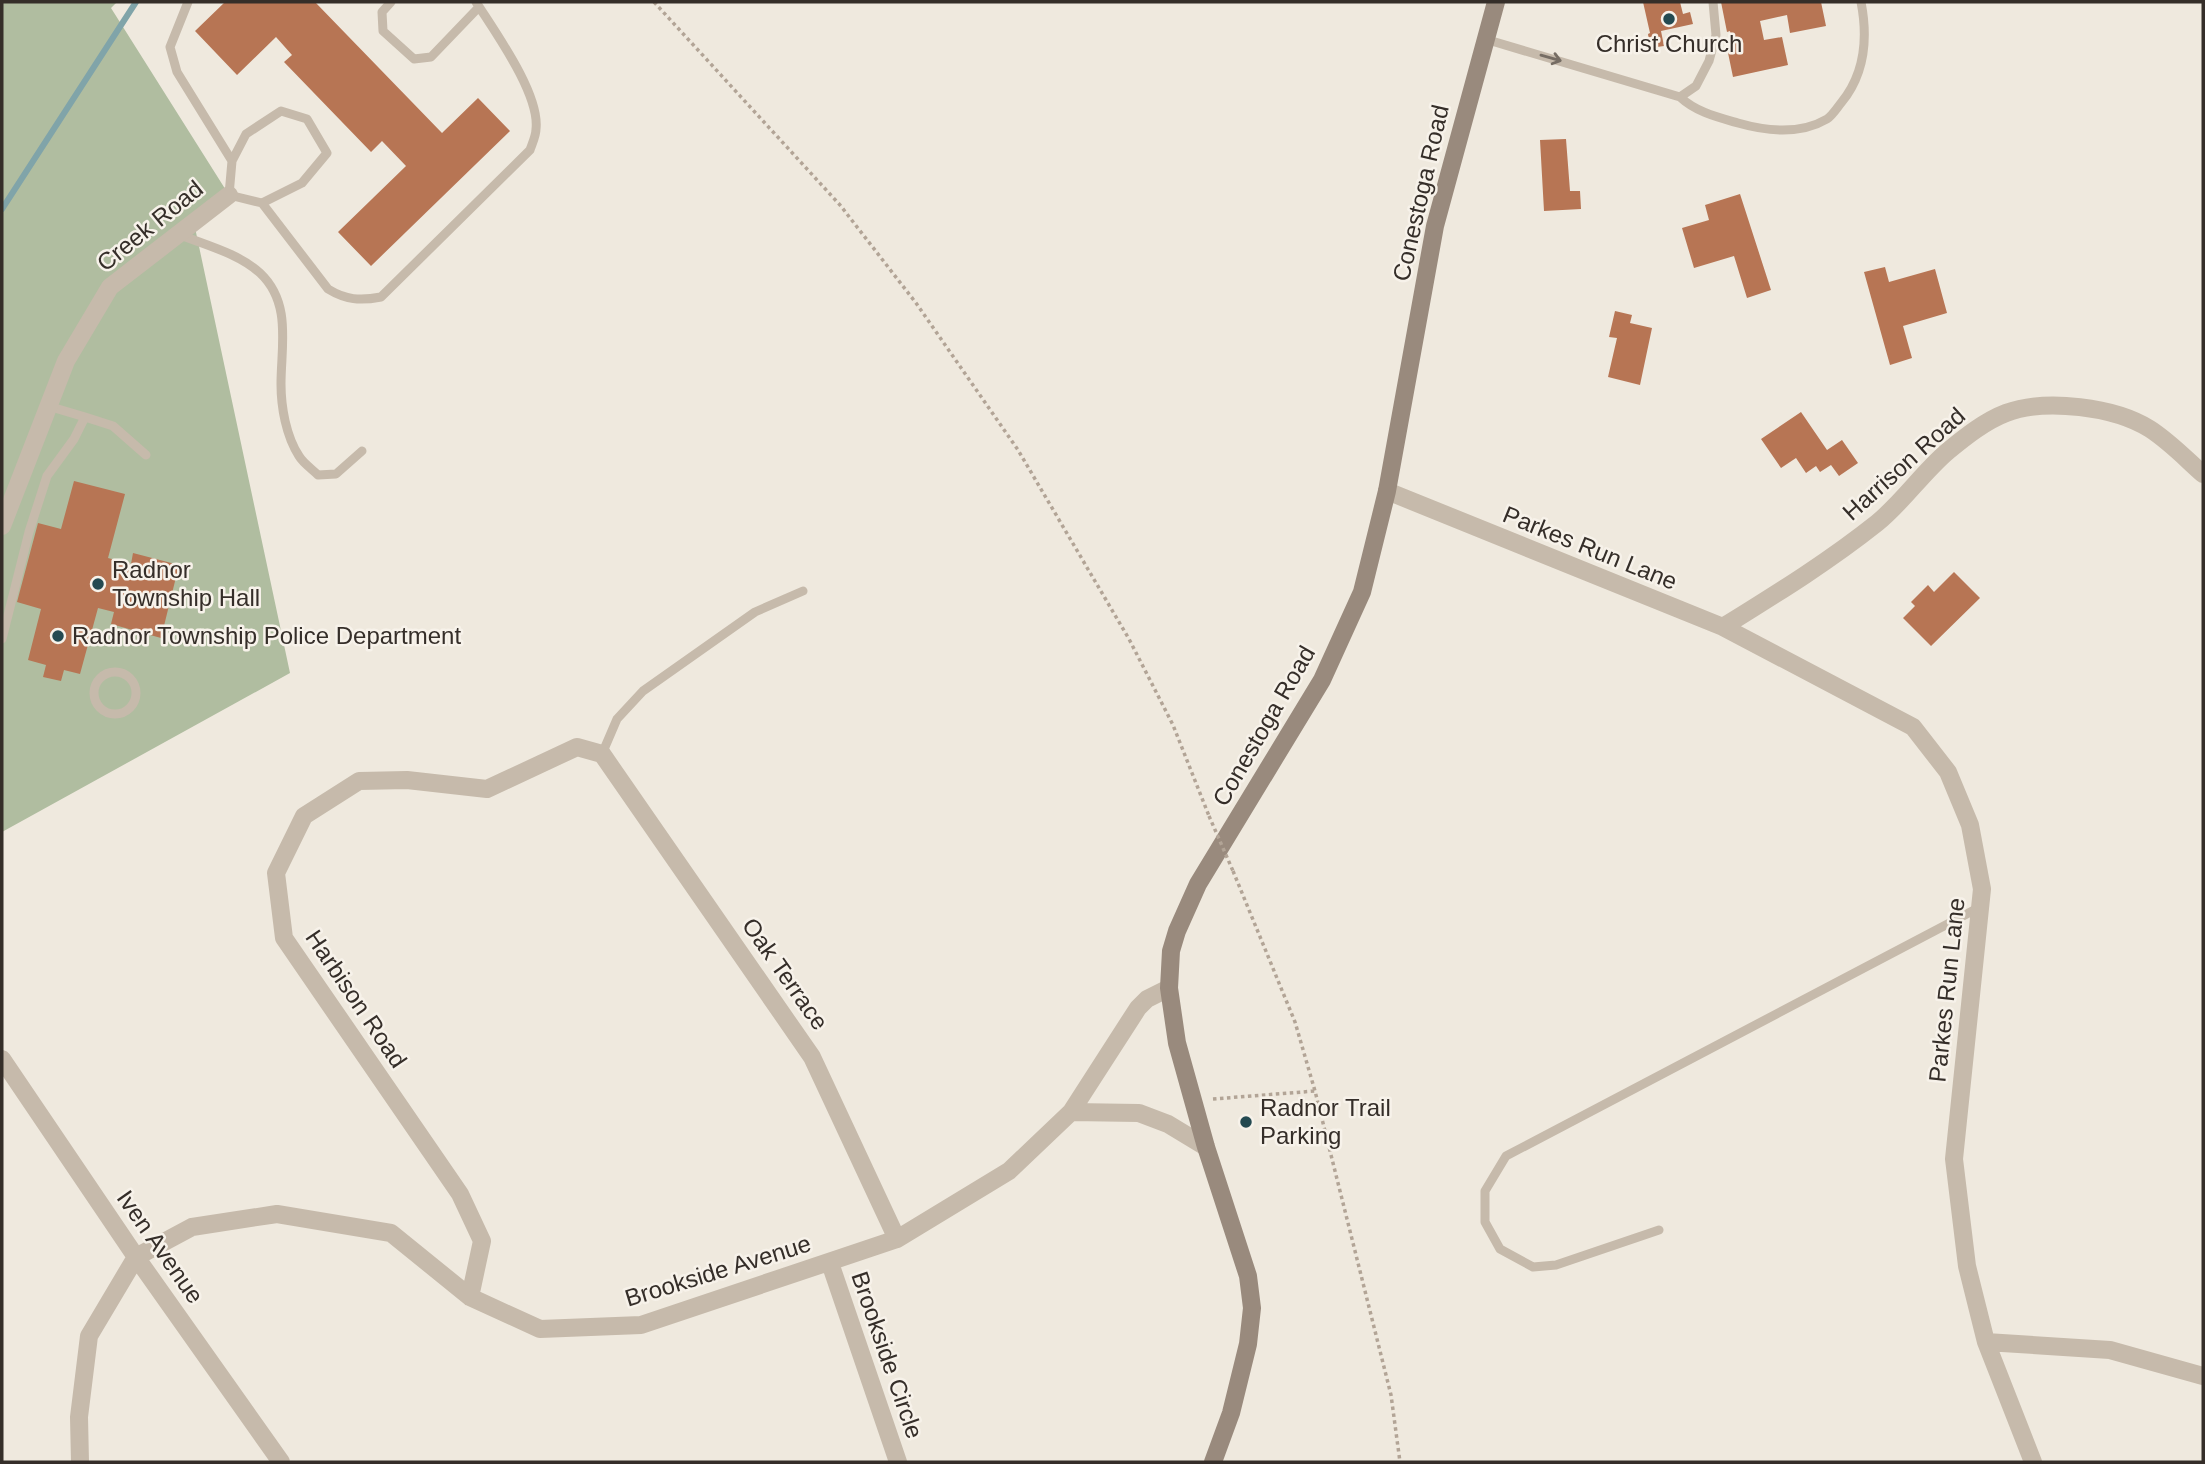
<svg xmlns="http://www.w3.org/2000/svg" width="2205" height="1464" font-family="Helvetica,sans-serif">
	<rect width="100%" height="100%" fill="#efe9de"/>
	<!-- green -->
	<path fill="#b0bda0" d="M2,2H117L111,8L229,195L194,223L290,673L2,832Z"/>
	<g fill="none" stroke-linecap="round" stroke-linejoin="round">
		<!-- stream -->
		<path stroke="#80a4a9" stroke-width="6" d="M2,209L136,2"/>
	</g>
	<!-- building -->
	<path fill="#b77554" d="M225,2H315L442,133L478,98L510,131L371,266L338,232L406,166L382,141L371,152L284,62L292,55L276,37L237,75L195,31Z
		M1643,2H1680L1683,14L1690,12L1693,24L1661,31L1664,46L1650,48L1648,34L1650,33Z
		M1721,2H1821L1826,26L1790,33L1787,15L1760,21L1764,40L1782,37L1788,65L1733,77L1727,48L1733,46L1730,31L1727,32Z
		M1566,139L1570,191H1580L1581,209L1544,211L1540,140Z
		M1740,194L1771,290L1747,298L1734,256L1694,268L1682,228L1709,220L1705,205Z
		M1885,267L1889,282L1935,269L1947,313L1903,326L1912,358L1890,365L1864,272Z
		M1615,311L1632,315L1630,323L1652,328L1640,385L1608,377L1617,338L1609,337Z
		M1801,412L1827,450L1842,440L1858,463L1839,476L1831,465L1820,472L1816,466L1806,473L1796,458L1781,468L1761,439Z
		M74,481L125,494L108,558L131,564L133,553L179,565L161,638L111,624L114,612L98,608L80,674L64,670L61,681L43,677L46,665L28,660L41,609L17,602L38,523L61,529Z
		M1954,572L1980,598L1931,646L1903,618L1915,606L1911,602L1928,585L1934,592Z"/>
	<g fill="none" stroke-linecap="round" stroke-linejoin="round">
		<!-- path -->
		<path stroke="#b2a496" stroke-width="3.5" stroke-dasharray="3.5 3.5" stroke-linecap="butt" d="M654,2L840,205L916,303L1018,450L1129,639L1173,725L1209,816
			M1233,871L1295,1022L1315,1091L1391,1395L1400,1462
			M1213,1099L1315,1091"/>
		<!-- service -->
		<path stroke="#c6baab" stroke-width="9" d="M188,2L170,47L177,72L232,161
			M391,2L382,12L383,31L414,59L431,57L479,7
			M1485,39L1680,97C1696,112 1717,117 1738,123C1766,131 1800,135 1827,119C1832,116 1837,108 1841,103C1865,74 1868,38 1861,2
			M1680,97L1696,86L1709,61L1716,35L1713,2
			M281,111L307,119L327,153L302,183L262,203L229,195L232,161L246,134Z
			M262,203L328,289C346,300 360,301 381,297L530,150C532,144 536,136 536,129C540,94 495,32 476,2
			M178,234C205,245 238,253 260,273C292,303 281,346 281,384C281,407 286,436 299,456C303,463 312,469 318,475L336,474L362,451
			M85,417L113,426L146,455
			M2,639L29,532L47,476L74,439L85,417L48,406
			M94 693a21 21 0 1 1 42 0a21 21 0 1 1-42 0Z
			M602,754L617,719L643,691L755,612L803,591
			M1659,1230L1556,1265L1533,1267L1500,1249L1485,1222V1191L1506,1156L1980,907"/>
		<!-- minor -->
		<path stroke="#c6baab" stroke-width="18" d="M1387,491L1723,627L1913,727L1948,772L1970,825L1982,889L1954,1159L1967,1266L1986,1342L2033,1462
			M2,526L66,361L110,287L229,195
			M1723,627C1776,594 1828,562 1877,523C1903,502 1923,472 1948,451C1965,437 1985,421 2006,413C2046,398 2115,407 2150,429C2170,442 2186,459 2203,474
			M2,1059L136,1257L281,1462
			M1071,1112L1139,1113L1168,1124L1206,1147
			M830,1263L898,1462
			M470,1297L482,1241L460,1194L284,938L276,873L304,816L359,781L407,780L487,789L577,747L602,754L812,1057L897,1239
			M1986,1342L2110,1350L2203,1376
			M80,1462L79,1417L89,1336L136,1257L192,1227L277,1214L391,1233L470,1297L540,1329L641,1325L897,1239L1009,1171L1071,1112L1138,1008L1147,999L1169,988"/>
		<!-- secondary -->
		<path stroke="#998a7d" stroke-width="18" d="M1213,1462L1231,1413L1248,1344L1252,1308L1248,1276L1206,1147L1177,1043L1169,988L1171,951L1177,931L1198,884L1322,680L1362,592L1387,491L1435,226L1496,2"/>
		<!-- path-bridge -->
		<path stroke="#b2a496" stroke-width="3.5" stroke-dasharray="3.5 3.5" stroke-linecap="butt" d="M1209,816L1233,871"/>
	</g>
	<!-- one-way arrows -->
	<defs><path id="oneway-shaft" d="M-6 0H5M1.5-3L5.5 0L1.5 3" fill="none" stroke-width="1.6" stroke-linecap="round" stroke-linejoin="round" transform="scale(1.75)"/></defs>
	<use stroke="#766d64" href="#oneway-shaft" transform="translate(1551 58) rotate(16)"/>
	<!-- markers -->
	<g fill="#244a51" stroke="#f7f2ea" stroke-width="2.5">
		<circle cx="1669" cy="19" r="7"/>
		<circle cx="98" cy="584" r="7"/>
		<circle cx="58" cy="636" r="7"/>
		<circle cx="1246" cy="1122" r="7"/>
	</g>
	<g text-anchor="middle" stroke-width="5" stroke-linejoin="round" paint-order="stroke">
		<!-- poi labels -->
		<g font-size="24" fill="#352e29" stroke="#f7f2ea" text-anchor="start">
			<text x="1669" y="52" text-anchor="middle">Christ Church</text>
			<text x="112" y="578">Radnor<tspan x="112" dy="28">Township Hall</tspan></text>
			<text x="72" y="644">Radnor Township Police Department</text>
			<text x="1260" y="1116">Radnor Trail<tspan x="1260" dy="28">Parking</tspan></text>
		</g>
		<!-- street labels -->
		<g font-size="24" fill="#352e29" stroke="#f7f2ea">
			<text transform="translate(1421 193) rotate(-77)" y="8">Conestoga Road</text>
			<text transform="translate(150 226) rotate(-39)" y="8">Creek Road</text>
			<text transform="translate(1904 464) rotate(-42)" y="8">Harrison Road</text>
			<text transform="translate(1590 548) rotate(22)" y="8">Parkes Run Lane</text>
			<text transform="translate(1264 726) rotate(-60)" y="8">Conestoga Road</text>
			<text transform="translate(785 974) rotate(55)" y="8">Oak Terrace</text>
			<text transform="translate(1947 990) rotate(-84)" y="8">Parkes Run Lane</text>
			<text transform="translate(356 999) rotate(56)" y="8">Harbison Road</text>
			<text transform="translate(160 1247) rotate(55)" y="8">Iven Avenue</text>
			<text transform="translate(718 1271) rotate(-17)" y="8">Brookside Avenue</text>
			<text transform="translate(887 1355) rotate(71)" y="8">Brookside Circle</text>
		</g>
	</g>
	<!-- border -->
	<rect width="2205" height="1464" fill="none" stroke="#352e29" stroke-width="7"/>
</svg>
